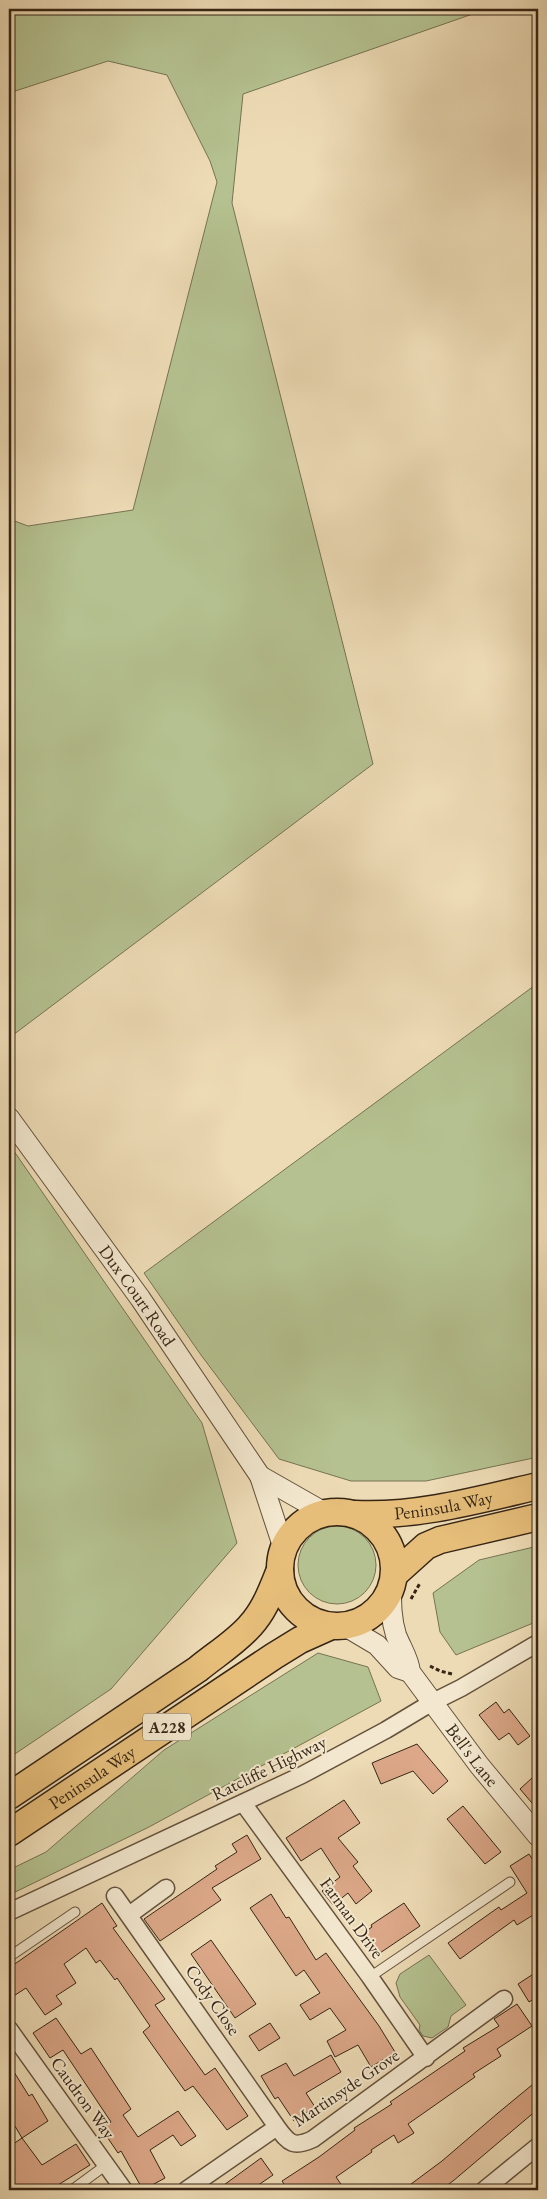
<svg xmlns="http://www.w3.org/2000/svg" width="547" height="2199" font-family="'EB Garamond',serif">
	<rect width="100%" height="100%" fill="#eddbb5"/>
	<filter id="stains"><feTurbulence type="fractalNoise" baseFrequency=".004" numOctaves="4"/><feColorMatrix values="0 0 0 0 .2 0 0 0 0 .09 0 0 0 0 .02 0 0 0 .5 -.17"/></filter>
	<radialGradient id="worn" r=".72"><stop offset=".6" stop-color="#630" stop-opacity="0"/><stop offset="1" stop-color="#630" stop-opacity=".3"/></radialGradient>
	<!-- green -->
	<path fill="#b5c190" stroke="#767352" d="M9,9H487L243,94L232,203L373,764L9,1038V519L28,526L133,510L217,182L210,161L167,75L108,61L9,93Z
		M538,983V1457L426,1481H351L279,1459L201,1355L144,1273Z
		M9,1144L202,1423L237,1543L111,1689L9,1758Z
		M298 1565a39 39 0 1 1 78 0a39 39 0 1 1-78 0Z
		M538,1546V1621L456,1655L440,1632L433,1593L479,1560Z
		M318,1653L368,1667L381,1701L149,1827L9,1895V1870L46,1852L164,1750Z
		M429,1955L466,2005L451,2016L448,2027L432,2038L423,2036L419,2030L420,2025L400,1997L396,1983L400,1974Z"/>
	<!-- building -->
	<path fill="#dca889" stroke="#372515" d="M496,1702L504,1713L509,1709L530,1736L518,1745L509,1733L499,1740L479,1715Z
		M417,1744L448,1781L433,1794L413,1771L381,1784L372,1763Z
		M532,1778L538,1786V1810L520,1789Z
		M344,1800L360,1823L338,1838L358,1862L353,1866L372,1891L356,1904L348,1893L333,1905L322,1891L340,1877L321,1848L301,1861L286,1838Z
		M463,1806L501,1852L485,1864L447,1819Z
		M247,1835L261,1859L212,1888L221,1900L160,1941L144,1919L217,1869L215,1866L237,1852L232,1844Z
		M529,1854L538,1868V1912L517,1925L514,1920L460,1959L448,1943L499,1907L501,1910L527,1893L510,1866Z
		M271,1894L286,1918L289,1917L316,1960L326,1953L379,2026L395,2052L371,2067L358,2045L335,2057L327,2041L346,2030L330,2008L310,2020L300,2005L320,1993L304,1970L296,1976L250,1908Z
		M102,1903L117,1926L113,1928L165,1999L155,2005L205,2075L215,2068L248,2116L227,2130L193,2086L185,2091L143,2032L150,2026L117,1978L115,1980L100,1960L96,1963L86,1948L64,1964L76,1983L56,1996L62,2004L45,2015L26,1988L9,1999V1968Z
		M404,1903L420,1926L374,1957L359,1936L372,1927L371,1925Z
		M211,1940L256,2004L235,2018L191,1954Z
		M538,1971V1996L529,2002L518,1984Z
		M517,2004L532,2026L497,2049L501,2056L473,2074L475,2077L408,2124L414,2133L398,2143L394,2135L371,2150L372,2152L336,2177L345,2190H288L282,2181L319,2157L355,2130L354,2128L392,2104L390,2102L465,2051L463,2048L499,2026L494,2019Z
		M56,2018L81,2054L91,2048L131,2109L123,2115L138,2137L178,2111L196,2136L181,2146L173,2135L150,2150L165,2178L143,2190L121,2151L118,2153L101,2128L111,2122L63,2050L50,2058L33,2033Z
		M270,2023L280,2038L259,2051L249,2036Z
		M331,2055L341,2072L306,2093L315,2107L294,2121L278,2097L275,2099L261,2076L286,2063L294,2076Z
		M9,2064L29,2096L32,2094L48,2121L22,2138L9,2116Z
		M538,2080V2109L453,2181L441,2190H403L442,2161L498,2113Z
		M22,2138L42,2165L76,2144L90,2165L50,2190H9V2147Z
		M261,2158L273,2175L251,2190H217Z"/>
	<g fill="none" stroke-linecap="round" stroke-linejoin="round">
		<!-- service casing -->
		<g stroke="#64523d" stroke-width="11">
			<path id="service" d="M9,1957L75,1912
				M370,1977L510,1882
				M72,2190L106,2165"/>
		</g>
		<!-- minor casing -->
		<g stroke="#64523d" stroke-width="19">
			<path id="minor" d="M243,1803L370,1977L426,2058
				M115,1896L277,2127
				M9,1912L302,1775L386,1730L431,1703L461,1688L538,1643
				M129,1915L166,1888
				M9,2029L124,2190
				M186,2190L277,2127C289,2144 294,2148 313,2139L504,1999
				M484,2190L538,2146"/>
		</g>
		<!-- tertiary casing -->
		<g stroke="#64523d" stroke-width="22">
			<g id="tertiary">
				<path id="s1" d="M9,1118L140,1298L260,1476L284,1549"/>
				<path d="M260,1476L325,1513"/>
				<path id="s2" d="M391,1588C391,1604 391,1619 396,1635C401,1648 409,1659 410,1672L479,1765L538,1836"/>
				<path d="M345,1626L377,1645L398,1668L410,1672"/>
			</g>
		</g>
		<!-- primary casing -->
		<g stroke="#372515" stroke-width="29">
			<g id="primary">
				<circle cx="337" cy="1569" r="57"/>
				<path id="s3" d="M355,1514C417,1517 478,1500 538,1486"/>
				<path d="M396,1573L426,1546L440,1540L538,1517"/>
				<path d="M9,1796L198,1669C215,1655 236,1642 250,1626C265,1610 272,1589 280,1570"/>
				<path id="s4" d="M9,1833L274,1656L300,1640L329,1627"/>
			</g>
		</g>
		<!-- path -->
		<path stroke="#372515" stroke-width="3" stroke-dasharray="4 2.5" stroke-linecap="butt" d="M411,1599L420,1583
			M430,1666L440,1671L452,1674"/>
		<!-- service -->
		<use href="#service" stroke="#f3e8cf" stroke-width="9"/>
		<!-- minor -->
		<use href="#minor" stroke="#f3e8cf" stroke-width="16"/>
		<!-- tertiary -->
		<use href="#tertiary" stroke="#f3e8cf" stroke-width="20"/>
		<!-- primary -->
		<use href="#primary" stroke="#e6be7a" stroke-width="26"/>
	</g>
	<g text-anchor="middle" stroke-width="4" stroke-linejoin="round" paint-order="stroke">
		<!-- shield labels -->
		<rect fill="#f3e8cf" stroke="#6f604d" stroke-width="1" x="143" y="1713.5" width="48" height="27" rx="4"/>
		<g font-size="16" font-weight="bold" fill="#372515">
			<text x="167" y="1733">A228</text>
		</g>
		<!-- street labels -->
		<g font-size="18" fill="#372515" stroke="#f3e8cf">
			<text dy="6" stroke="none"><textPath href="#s1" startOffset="219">Dux Court Road</textPath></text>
			<text dy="6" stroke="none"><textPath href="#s3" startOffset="89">Peninsula Way</textPath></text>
			<text dy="6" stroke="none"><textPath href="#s2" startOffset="191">Bell's Lane</textPath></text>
			<text transform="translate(269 1768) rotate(-26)" y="6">Ratcliffe Highway</text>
			<text dy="6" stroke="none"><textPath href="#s4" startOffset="100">Peninsula Way</textPath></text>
			<text transform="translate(352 1918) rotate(54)" y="6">Farman Drive</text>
			<text transform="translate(213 2000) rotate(55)" y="6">Cody Close</text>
			<text transform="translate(346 2088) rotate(-34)" y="6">Martinsyde Grove</text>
			<text transform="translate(83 2098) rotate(54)" y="6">Caudron Way</text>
		</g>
	</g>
	<!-- margin -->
	<rect width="547" height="2199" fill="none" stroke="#eddbb5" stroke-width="30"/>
	<rect x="10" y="10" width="527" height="2179" fill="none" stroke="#372515" stroke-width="2.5"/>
	<rect x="15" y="15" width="517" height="2169" fill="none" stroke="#372515"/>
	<rect width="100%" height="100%" filter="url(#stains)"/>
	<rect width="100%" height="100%" fill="url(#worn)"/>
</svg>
